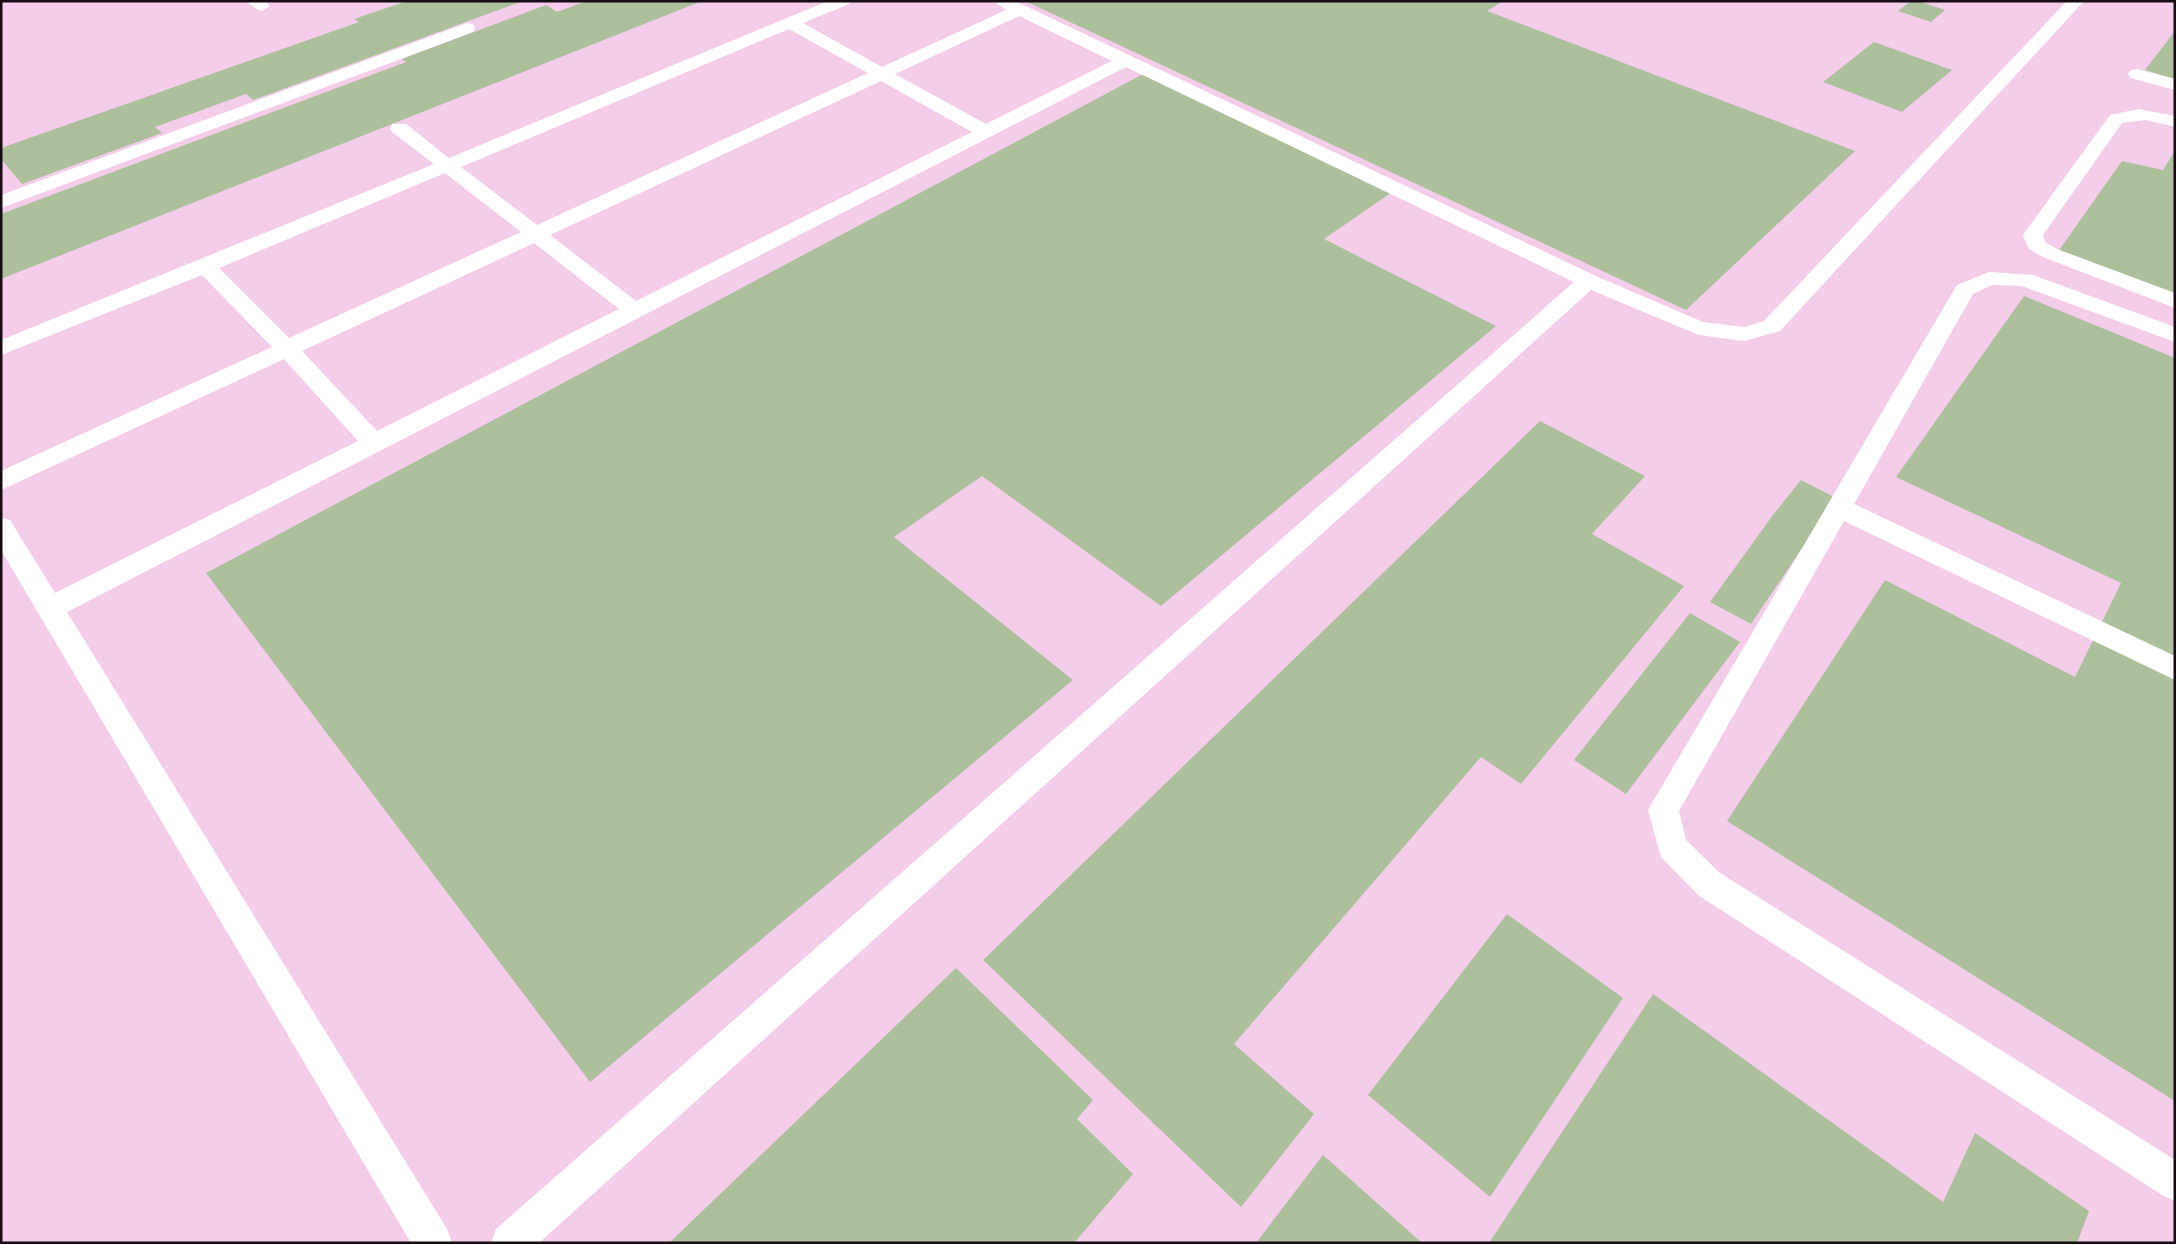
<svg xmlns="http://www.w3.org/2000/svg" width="2176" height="1244" font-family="'Source Sans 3',sans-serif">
	<rect width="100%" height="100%" fill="#fcdbf4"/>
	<!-- built -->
	<path fill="#f4cdeb" d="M1,1H2175V1243H1Z"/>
	<!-- building -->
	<path fill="#abc09b" d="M407,1H523L253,100L246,94L155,127L162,133L22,184L1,159V148L359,22L354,19Z
		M587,1H702L1,279V214L406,62L402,59L546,5L557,12Z
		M1025,1H1503L1487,11L1855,151L1686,310Z
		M1911,1H1918L1945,10L1931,22L1898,11Z
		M2175,31V79L2145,70Z
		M1874,42L1952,70L1902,112L1823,82Z
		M1147,72L1395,190L1324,239L1496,326L1161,606L982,476L894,537L1073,680L590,1082L206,573Z
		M2175,151V296L2057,253L2122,161L2163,170Z
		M2024,296L2175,358V1101L1727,821L1885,580L2075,677L2121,583L1896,477Z
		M1540,421L1645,476L1592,534L1684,586L1521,784L1481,757L1234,1044L1314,1114L1241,1207L983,960Z
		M1801,480L1838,499L1811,535L1751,624L1710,602L1773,515Z
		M1690,613L1740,642L1626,794L1574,760Z
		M1507,914L1623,998L1490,1197L1368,1095Z
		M956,968L1093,1100L1077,1119L1133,1174L1074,1243H669Z
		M1653,994L1943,1202L1975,1133L2089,1211L2077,1243H1489Z
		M1323,1155L1422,1243H1256Z"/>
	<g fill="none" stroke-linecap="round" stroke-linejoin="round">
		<!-- minor -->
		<path fill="#fff" fill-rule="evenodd" d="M246,1H266L270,6L262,11L256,9Z
			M828,1H851L849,4L803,23L882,67L1006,10L993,1H1015L1596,276L1703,322L1744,327L1764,321L2067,1H2084L1780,331L1744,341L1699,335L1591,290L539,1243H491L496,1229L1574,282L1126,67L67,612L447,1229L452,1243H411L1,550V518L10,520L55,593L358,441L284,359L1,490V471L272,347L202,275L1,355V340L434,164L392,132L390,128L392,124H406L449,158ZM1019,16L1112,61L986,124L895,74ZM789,29L868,73L537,225L461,167ZM881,81L972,132L636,301L550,235ZM445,173L521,232L289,338L219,268ZM534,243L619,309L377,431L302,351Z
			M467,23L473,24L475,28L473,32L1,208V195Z
			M2137,69L2175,79V90L2131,78L2128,74L2131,70Z
			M2139,109L2175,116V127L2146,120L2122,123L2043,235L2045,242L2057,249L2175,293V308L2043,257L2029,249L2023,235L2110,115Z
			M1989,272L2033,275L2175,327V342L2022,286L1992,285L1973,294L1854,504L2175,656V680L1844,521L1679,811L1686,840L1720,873L2175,1160V1201L2162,1195L1698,895L1661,857L1648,810L1954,290L1957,285Z"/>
	</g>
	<!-- border -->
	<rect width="2176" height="1244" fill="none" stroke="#170c15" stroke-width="5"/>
</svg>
